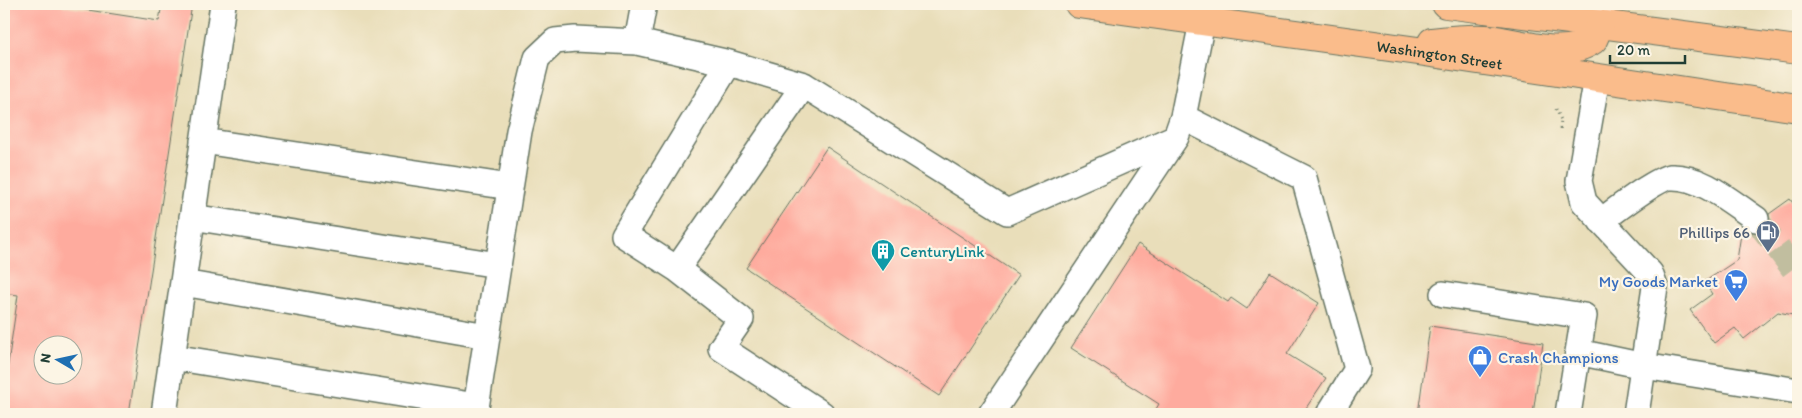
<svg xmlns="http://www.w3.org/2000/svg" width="1802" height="418" font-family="Itim,sans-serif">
	<rect width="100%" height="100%" fill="#fcf5e5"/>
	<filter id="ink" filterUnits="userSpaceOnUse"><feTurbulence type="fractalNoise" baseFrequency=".02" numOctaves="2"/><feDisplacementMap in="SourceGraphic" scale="10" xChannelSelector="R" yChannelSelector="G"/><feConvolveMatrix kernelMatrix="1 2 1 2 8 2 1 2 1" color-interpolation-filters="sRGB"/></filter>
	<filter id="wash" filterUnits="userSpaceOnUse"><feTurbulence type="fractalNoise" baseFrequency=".0096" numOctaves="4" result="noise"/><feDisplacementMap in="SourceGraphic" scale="20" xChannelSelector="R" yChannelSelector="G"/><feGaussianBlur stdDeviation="1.12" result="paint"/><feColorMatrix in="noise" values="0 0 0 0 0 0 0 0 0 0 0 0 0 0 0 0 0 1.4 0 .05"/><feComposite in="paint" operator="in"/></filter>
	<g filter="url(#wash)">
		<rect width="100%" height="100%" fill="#e9deba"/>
		<g id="blocks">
			<!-- building -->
			<path fill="#feab9e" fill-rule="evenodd" d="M4,4H49L159,21L162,4H192L129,414H4V391L18,295L4,293ZM42,346H72V376H42Z
				M827,147L1019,275L939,396L746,268Z
				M1790,199L1798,210V316L1778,312L1744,339L1735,328L1714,343L1690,310L1712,294L1704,282L1737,260L1741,234L1747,230L1754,233L1763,232L1768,227L1769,214Z
				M1138,244L1228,302L1231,298L1247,309L1270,272L1319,303L1287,354L1326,378L1302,414H1153L1159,404L1071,348Z
				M1430,326L1543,343L1533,414H1418Z"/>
		</g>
	</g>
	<g filter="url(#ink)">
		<use href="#blocks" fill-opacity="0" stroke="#667563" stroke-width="1"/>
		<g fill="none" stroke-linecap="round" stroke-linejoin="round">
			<!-- minor-tunnel -->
			<path stroke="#c1be9f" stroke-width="25" stroke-dasharray="25 12" stroke-linecap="butt" d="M1756,219L1798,275"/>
			<!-- minor casing -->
			<g stroke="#667563" stroke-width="28">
				<path id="minor" d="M644,4L637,42L729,63
					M1600,24L1603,4
					M1597,78L1579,181L1584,202L1650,273L1655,287L1636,414
					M804,85L1007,212L1176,137
					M1183,117L1304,178L1357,369L1329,414
					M203,141L510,187
					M192,217L498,265
					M1601,221C1615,211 1656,179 1670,177C1701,175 1732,203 1756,219
					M677,269L624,235L729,63L804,85L677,269L741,319L721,348L822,414
					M183,283L487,336
					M1443,294L1584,316L1578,352
					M172,357L476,406
					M164,414L223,4
					M475,414L519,131L537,58L555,41L575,39L637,42
					M991,414L1176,137L1183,117L1202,22L1201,4
					M1568,414L1578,352L1644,366L1798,391"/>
			</g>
			<!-- major casing -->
			<g stroke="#667563" stroke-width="30">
				<g id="major">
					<path id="s1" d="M1079,4L1418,51L1798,108"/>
					<path d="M1446,4L1798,50"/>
					<path d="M1432,42C1450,40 1468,38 1486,39C1519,41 1563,61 1593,40L1600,24"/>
				</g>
			</g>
			<!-- path -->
			<path stroke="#667563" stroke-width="3" stroke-dasharray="1 4" stroke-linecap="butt" d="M1556,109L1561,120L1560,130"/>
			<!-- minor -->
			<use href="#minor" stroke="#fff" stroke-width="25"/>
			<!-- major -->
			<use href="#major" stroke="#fabc8b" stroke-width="28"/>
		</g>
	</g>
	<!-- icons -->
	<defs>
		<g id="fuel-pin" transform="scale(1.25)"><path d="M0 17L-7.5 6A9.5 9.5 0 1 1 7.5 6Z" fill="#5c6f8a" stroke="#fcf5e5"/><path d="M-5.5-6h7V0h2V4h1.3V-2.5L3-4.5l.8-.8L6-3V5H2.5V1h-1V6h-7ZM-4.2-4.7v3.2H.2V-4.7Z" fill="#fff"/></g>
		<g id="building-pin" transform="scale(1.25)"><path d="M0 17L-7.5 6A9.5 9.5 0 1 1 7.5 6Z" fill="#0f9aa8" stroke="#fcf5e5"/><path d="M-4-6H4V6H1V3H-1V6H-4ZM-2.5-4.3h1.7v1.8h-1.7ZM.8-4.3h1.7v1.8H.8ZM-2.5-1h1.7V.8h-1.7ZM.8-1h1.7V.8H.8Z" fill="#fff"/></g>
		<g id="supermarket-pin" transform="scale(1.25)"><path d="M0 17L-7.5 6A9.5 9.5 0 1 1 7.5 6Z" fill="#3f7fe0" stroke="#fcf5e5"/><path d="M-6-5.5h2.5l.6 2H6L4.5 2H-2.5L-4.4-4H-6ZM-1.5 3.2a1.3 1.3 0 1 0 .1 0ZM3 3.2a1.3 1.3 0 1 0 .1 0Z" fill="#fff"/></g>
		<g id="shop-pin" transform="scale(1.25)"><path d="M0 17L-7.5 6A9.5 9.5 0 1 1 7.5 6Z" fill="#3f7fe0" stroke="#fcf5e5"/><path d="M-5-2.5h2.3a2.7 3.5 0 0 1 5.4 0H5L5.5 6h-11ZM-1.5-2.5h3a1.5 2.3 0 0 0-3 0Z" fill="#fff"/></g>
	</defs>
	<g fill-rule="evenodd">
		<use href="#fuel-pin" x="1768" y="232"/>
		<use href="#building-pin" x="883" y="251"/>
		<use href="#supermarket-pin" x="1736" y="281"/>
		<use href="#shop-pin" x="1480" y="357"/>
	</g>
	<g text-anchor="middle" stroke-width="4.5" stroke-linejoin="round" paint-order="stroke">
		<!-- street labels -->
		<g font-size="16" fill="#1f3d34" stroke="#fcf5e5">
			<text dy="6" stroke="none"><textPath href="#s1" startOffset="364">Washington Street</textPath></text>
		</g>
		<!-- service labels -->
		<g font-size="16" fill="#4e5e75" stroke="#fcf5e5" text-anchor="end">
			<text x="1750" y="238">Phillips 66</text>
		</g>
		<!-- culture labels -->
		<g font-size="16" fill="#0d838f" stroke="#fcf5e5" text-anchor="start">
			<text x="900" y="257">CenturyLink</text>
		</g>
		<!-- shop labels -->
		<g font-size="16" fill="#366cbe" stroke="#fcf5e5" text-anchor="end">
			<text x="1718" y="287">My Goods Market</text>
			<text x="1498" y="363" text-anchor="start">Crash Champions</text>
		</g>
	</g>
	<!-- margin -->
	<rect width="1802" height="418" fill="none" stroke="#fcf5e5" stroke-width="20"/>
	<!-- north arrow -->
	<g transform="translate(58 360) rotate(279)"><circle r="24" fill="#fcf5e5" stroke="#a4ab9e"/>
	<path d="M0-4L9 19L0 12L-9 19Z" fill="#1f6fb2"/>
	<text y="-8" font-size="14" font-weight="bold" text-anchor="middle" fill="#1f3d34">N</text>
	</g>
	<!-- scale -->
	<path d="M1610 55v8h75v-8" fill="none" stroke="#1f3d34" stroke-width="2.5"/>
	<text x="1617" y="55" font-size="15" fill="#1f3d34" stroke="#fcf5e5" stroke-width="4" paint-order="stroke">20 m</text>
</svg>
